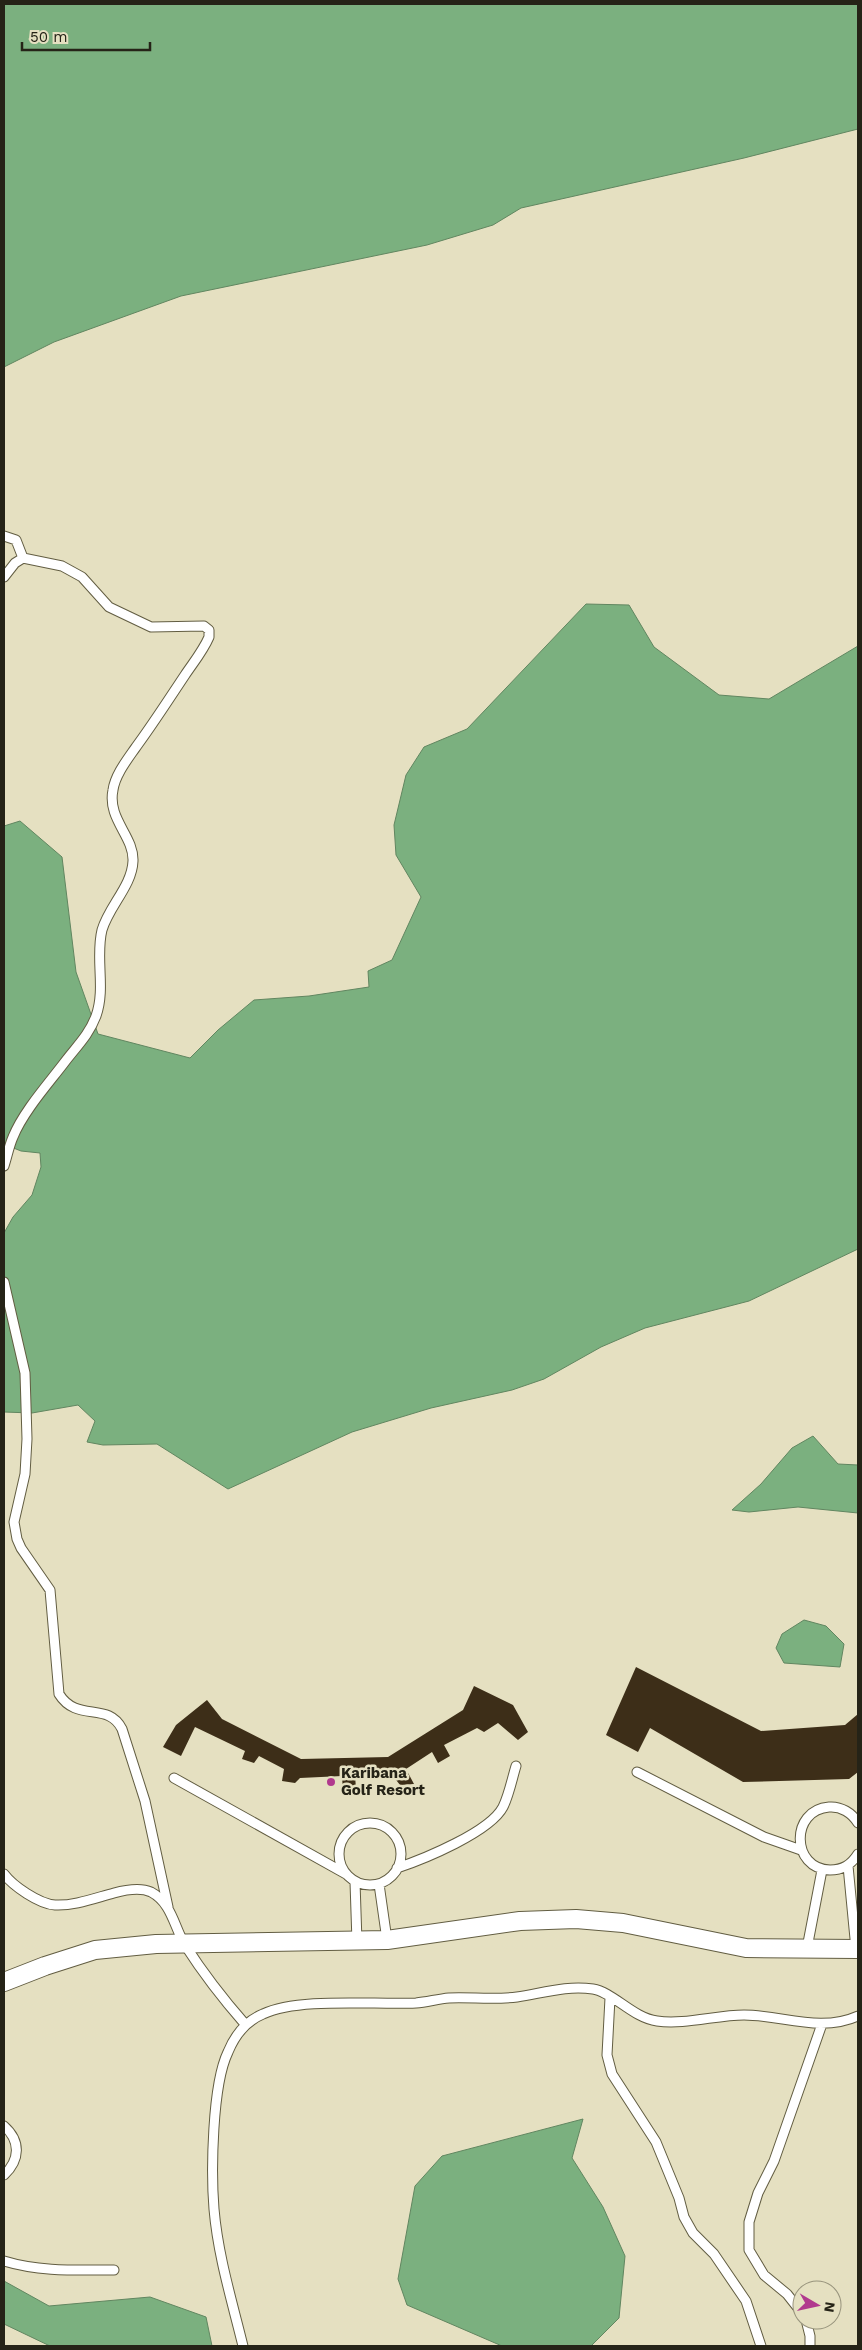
<svg xmlns="http://www.w3.org/2000/svg" width="862" height="2350" font-family="'Work Sans',sans-serif">
	<rect width="100%" height="100%" fill="#e5e0c1"/>
	<!-- water -->
	<path fill="#7bb07f" stroke="#618660" d="M4,4H858V129L744,158L521,208L493,225L427,245L181,296L54,342L4,367Z
		M586,604L629,605L654,647L719,695L769,699L858,646V1249L749,1301L645,1328L601,1347L544,1379L512,1390L431,1408L352,1432L228,1489L157,1444L103,1445L87,1442L95,1421L78,1405L32,1413L4,1412V1233L13,1217L32,1195L41,1167L40,1153L21,1151L6,1145L4,1140V826L20,821L62,857L76,972L98,1034L190,1058L218,1030L254,1000L309,996L369,987L368,971L392,960L421,897L396,855L394,825L406,775L424,747L467,729Z
		M813,1436L838,1464L858,1465V1513L798,1507L749,1512L732,1510L761,1484L792,1448Z
		M804,1620L826,1626L844,1644L840,1667L784,1663L776,1648L782,1634Z
		M583,2119L572,2158L603,2207L625,2256L619,2318L591,2346H502L407,2305L398,2279L415,2186L442,2156Z
		M4,2281L49,2306L150,2297L206,2317L212,2346H50L4,2324Z"/>
	<!-- building -->
	<path fill="#3d2e18" d="M636,1667L761,1731L845,1725L858,1714V1772L849,1779L743,1782L650,1728L638,1752L606,1735Z
		M474,1686L513,1705L528,1732L518,1740L498,1723L484,1732L477,1728L444,1745L450,1756L438,1763L432,1752L406,1769L414,1784L400,1785L393,1776L355,1775L356,1789L343,1792L342,1776L300,1778L295,1783L282,1781L284,1769L259,1756L254,1763L242,1759L245,1751L195,1727L181,1756L163,1747L176,1725L207,1700L222,1719L301,1759L388,1757L463,1710Z"/>
	<g fill="none" stroke-linecap="round" stroke-linejoin="round">
		<!-- lane casing -->
		<g stroke="#625d42" stroke-width="11">
			<path id="lane" d="M4,536L16,540L23,558
				M4,577L15,563L23,558L62,566L82,577L109,607L151,627L204,626L209,630V637C203,651 193,663 185,675C169,699 153,724 136,747C127,760 115,775 113,790C107,819 134,836 133,861C132,886 109,906 102,930C95,958 106,988 96,1016C89,1035 76,1047 64,1063C48,1084 23,1112 13,1137C9,1146 7,1157 4,1166
				M4,1282L25,1373L27,1439L25,1474L14,1522L17,1539L21,1548L50,1590L59,1694C77,1723 108,1701 122,1729L145,1801L168,1907
				M637,1772L764,1837L801,1850
				M174,1778L346,1874
				M858,1823C852,1813 841,1806 829,1807C790,1810 791,1869 830,1870C843,1870 851,1865 858,1854
				M339 1854a31 31 0 1 1 62 0a31 31 0 1 1-62 0Z
				M848,1866L856,1949
				M397,1868C424,1859 490,1832 503,1807C509,1795 512,1779 516,1766
				M4,1874C13,1886 39,1904 55,1905C74,1906 95,1898 114,1893C125,1890 140,1887 151,1892C172,1903 174,1927 185,1945C203,1973 223,1999 245,2024
				M355,1882L357,1942
				M379,1884L387,1940
				M807,1948L822,1870
				M610,1998L607,2055L612,2074L656,2142L679,2198L684,2217L693,2233L714,2254L746,2301L761,2346
				M4,2126C21,2141 20,2160 4,2175
				M4,2261C40,2272 77,2270 114,2270
				M802,2313L787,2294L764,2275L749,2250V2222L758,2193L774,2161L822,2024
				M806,2320L810,2336V2346
				M243,2346C232,2301 218,2256 214,2209C211,2172 212,2085 228,2052C235,2035 246,2021 263,2014C299,1997 374,2005 416,2003C427,2002 438,1999 449,1998C471,1997 495,2000 517,1997C543,1993 567,1985 593,1989C613,1992 633,2018 657,2021C684,2025 717,2015 744,2015C782,2015 820,2033 858,2016"/>
		</g>
		<!-- street casing -->
		<g stroke="#625d42" stroke-width="20">
			<path id="street" d="M4,1982L45,1966L95,1950L156,1944L387,1940L520,1921L576,1919L623,1923L746,1948L858,1949"/>
		</g>
		<!-- lane -->
		<use href="#lane" stroke="#fff" stroke-width="9"/>
		<!-- street -->
		<use href="#street" stroke="#fff" stroke-width="18"/>
	</g>
	<!-- markers -->
	<circle fill="#b1398e" stroke="#e5e0c1" stroke-width="2" cx="331" cy="1782" r="5"/>
	<g text-anchor="middle" stroke-width="5" stroke-linejoin="round" paint-order="stroke">
		<!-- poi labels -->
		<g font-size="15" font-weight="bold" fill="#252317" stroke="#e5e0c1" text-anchor="start">
			<text x="341" y="1778">Karibana<tspan x="341" dy="17">Golf Resort</tspan></text>
		</g>
	</g>
	<!-- border -->
	<rect width="862" height="2350" fill="none" stroke="#252317" stroke-width="10"/>
	<!-- north arrow -->
	<g transform="translate(817 2305) rotate(99)"><circle r="24" fill="#e5e0c1" stroke="#98947d"/>
	<path d="M0-4L9 19L0 12L-9 19Z" fill="#b1398e"/>
	<text y="-8" font-size="14" font-weight="bold" text-anchor="middle" fill="#252317">N</text>
	</g>
	<!-- scale -->
	<path d="M22 42v8h128v-8" fill="none" stroke="#252317" stroke-width="2.5"/>
	<text x="30" y="42" font-size="15" fill="#252317" stroke="#e5e0c1" stroke-width="4" paint-order="stroke">50 m</text>
</svg>
